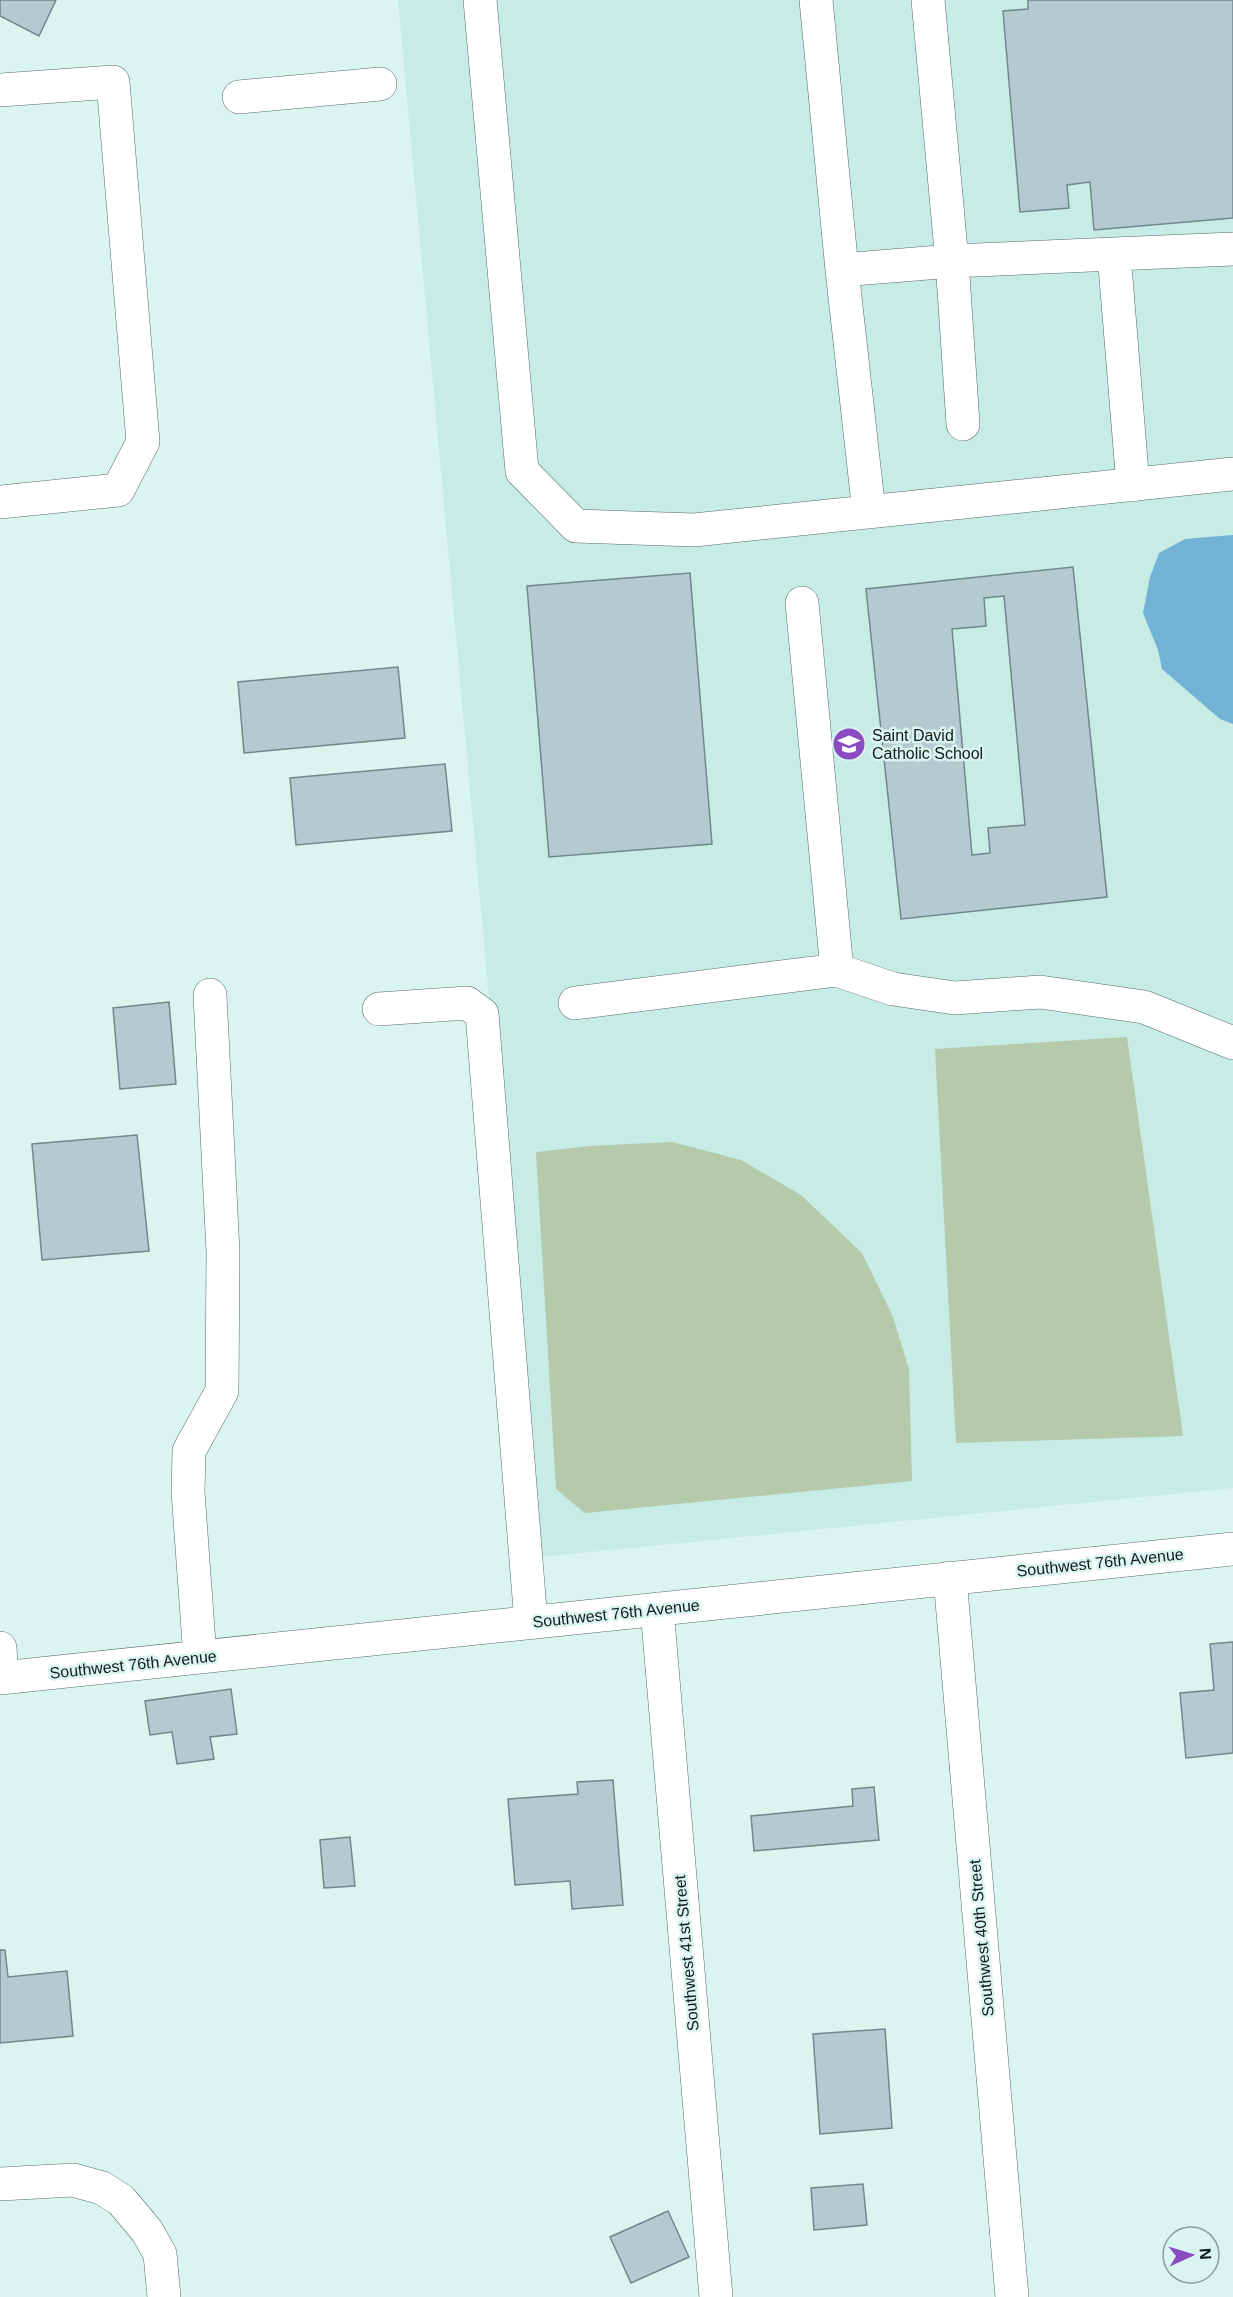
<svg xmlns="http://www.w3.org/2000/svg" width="1233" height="2297" font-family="Arial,sans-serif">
	<rect width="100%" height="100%" fill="#daf4f0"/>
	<!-- built -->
	<path fill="#c7ebe5" d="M398,0H1233V1488L540,1557Z"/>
	<!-- green -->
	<path fill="#b4caab" d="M1127,1037L1183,1436L956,1443L935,1049Z
		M672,1142L741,1160L801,1195L862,1253L893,1317L909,1369L912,1481L585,1513L556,1489L536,1152L590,1146Z"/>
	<!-- water -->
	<path fill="#72b2d5" d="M1233,535V724L1220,719L1162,669L1158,650L1143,613L1150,577L1159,553L1185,539Z"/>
	<!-- building -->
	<path fill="#b3cbd0" stroke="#70888c" stroke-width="1.5" fill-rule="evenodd" d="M0,0H56L39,36L0,16Z
		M1028,0H1233V218L1094,230L1090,182L1067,185L1069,208L1020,212L1003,11L1028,9Z
		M1073,567L1107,897L901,919L866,589ZM1004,596L1025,825L988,828L990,853L972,855L952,629L986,626L984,598Z
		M690,573L712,844L549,857L527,586Z
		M398,667L405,738L244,753L238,682Z
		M445,764L452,831L296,845L290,778Z
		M169,1002L176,1084L120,1089L113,1008Z
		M137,1135L149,1251L42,1260L32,1144Z
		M1233,1642V1753L1186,1758L1180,1693L1214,1690L1210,1644Z
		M231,1689L237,1734L210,1737L214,1759L177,1764L172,1732L150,1735L145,1701Z
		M613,1780L623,1905L572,1909L570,1881L515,1885L508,1799L578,1794L577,1782Z
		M874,1787L879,1840L754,1851L751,1816L853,1806L852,1789Z
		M350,1837L355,1886L324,1888L320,1840Z
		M0,1950H5L8,1977L67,1971L73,2036L0,2043Z
		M885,2029L892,2128L820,2134L813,2034Z
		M863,2184L867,2225L814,2230L811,2188Z
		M668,2211L689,2257L631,2283L610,2237Z"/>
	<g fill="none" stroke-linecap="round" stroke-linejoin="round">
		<!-- minor casing -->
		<g stroke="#566c69" stroke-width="34">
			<path id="minor" d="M480,0L522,471L576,526L694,530L1233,474
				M816,0L842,270L869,512
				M928,0L952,261L963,424
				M0,90L113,82L143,442L118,490L0,502
				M239,97L380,84
				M842,270L952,261L1114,254
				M1133,485L1114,254L1233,249
				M802,603L837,970L893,989L955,998L1040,992L1144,1007L1233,1043
				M575,1003L837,970
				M379,1009L467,1003L482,1014L531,1622
				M950,1578L1012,2297
				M657,1609L716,2297
				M0,1648L2,1678
				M200,1657L188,1492L189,1451L222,1391L223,1252L210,995
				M0,1678L1233,1549
				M0,2184L73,2180L102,2188L121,2200L147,2231L160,2254L164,2297"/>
		</g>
		<!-- minor -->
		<use href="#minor" stroke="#fff" stroke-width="33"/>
	</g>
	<!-- icons -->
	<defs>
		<g id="school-disc" transform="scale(1.725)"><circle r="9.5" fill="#8a4bc1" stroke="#daf4f0"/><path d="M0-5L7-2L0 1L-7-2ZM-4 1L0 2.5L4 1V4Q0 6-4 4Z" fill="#fff"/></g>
	</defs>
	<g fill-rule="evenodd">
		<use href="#school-disc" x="849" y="744"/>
	</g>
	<g text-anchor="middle" stroke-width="5" stroke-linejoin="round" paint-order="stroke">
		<!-- poi labels -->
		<g font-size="16" fill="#111b19" stroke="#daf4f0" text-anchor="start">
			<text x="872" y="741">Saint David<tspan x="872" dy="18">Catholic School</tspan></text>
		</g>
		<!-- street labels -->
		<g font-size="16" fill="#111b19" stroke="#daf4f0">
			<text transform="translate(1100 1562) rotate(-6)" y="6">Southwest 76th Avenue</text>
			<text transform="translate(616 1613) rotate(-6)" y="6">Southwest 76th Avenue</text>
			<text transform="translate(133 1664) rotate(-6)" y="6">Southwest 76th Avenue</text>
			<text transform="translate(981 1938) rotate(-95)" y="6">Southwest 40th Street</text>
			<text transform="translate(686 1953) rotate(-95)" y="6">Southwest 41st Street</text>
		</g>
	</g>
	<!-- north arrow -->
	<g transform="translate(1191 2255) rotate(86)"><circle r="28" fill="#daf4f0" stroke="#8a9d9a" stroke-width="1.5"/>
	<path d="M0-4.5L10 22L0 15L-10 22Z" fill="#8a4bc1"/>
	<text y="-9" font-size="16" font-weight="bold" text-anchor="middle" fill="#111b19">N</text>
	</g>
</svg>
